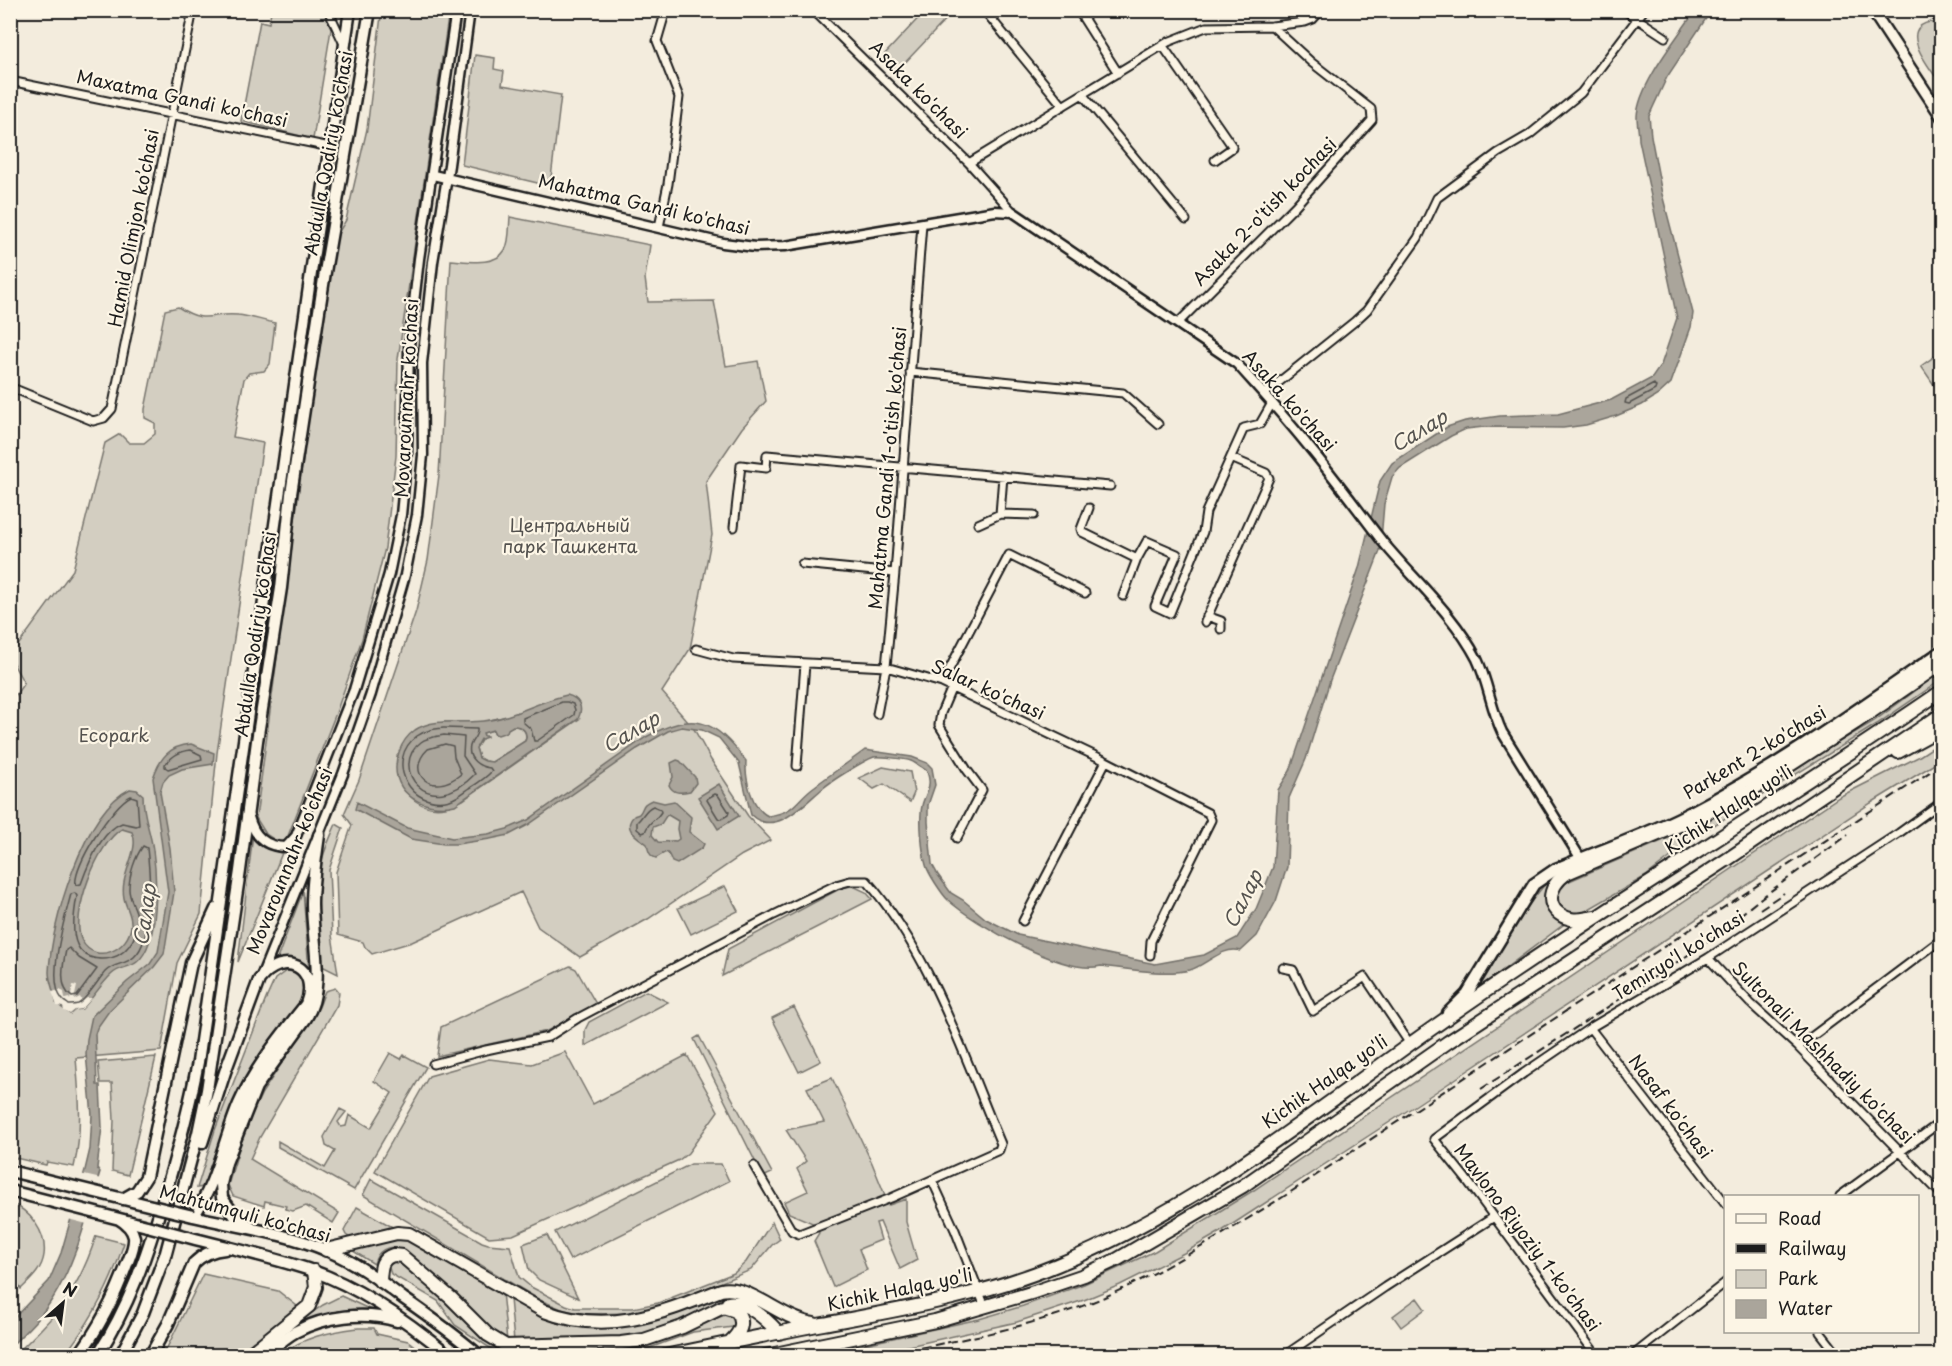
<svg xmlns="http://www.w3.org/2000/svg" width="1952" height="1366" font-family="'Playpen Sans',sans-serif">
	<rect width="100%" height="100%" fill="#f3ecdd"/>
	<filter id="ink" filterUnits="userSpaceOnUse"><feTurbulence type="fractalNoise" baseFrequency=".0167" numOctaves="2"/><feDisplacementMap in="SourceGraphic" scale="12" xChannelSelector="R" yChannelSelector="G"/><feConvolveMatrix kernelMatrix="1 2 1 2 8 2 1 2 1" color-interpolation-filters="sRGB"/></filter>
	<g filter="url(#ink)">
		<!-- green -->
		<path fill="#d3cec1" stroke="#78756e" stroke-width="1.5" fill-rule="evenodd" d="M926,10L954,11L898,70L883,56Z
			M271,11H334L313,139L241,121L260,21L269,23Z
			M379,11H449L398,359L396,456L385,548L362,639L336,713L286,841L278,842L266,834L256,818L323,307L337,235L346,220L367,129L381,16Z
			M1930,22L1941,27V84C1932,71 1896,29 1930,22Z
			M475,55L495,58L494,69L504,71L502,85L561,95L550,186L462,165Z
			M510,217L650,245L645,278L648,302L714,301L726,366L758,361L766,401L742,428L706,481L712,535L690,649L662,692L694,729L711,760L748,816L771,840L742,855L648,919L580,957L538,927L521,892L412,942L372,954L365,947L363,942L338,935L336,872L352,825L344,814L359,780L416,611L428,560L439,475L451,260C467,261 495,267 505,250C510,242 509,226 510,217ZM516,714L579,719L463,800C457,802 451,806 445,807C414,813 393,783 397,756L443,722H482Z
			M178,307C208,326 210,312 238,315C250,316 263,321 275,323L270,364L264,371L249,373L244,379L233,437L263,443L217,753L201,914L177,963L161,1051L76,1058C79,1097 83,1129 74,1167L47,1162L46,1165L11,1157L10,703L24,683L11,660V655L73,570L105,443L120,434L129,443H144L155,434V423L145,418V409L165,310Z
			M1941,352V395L1921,366Z
			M1941,672V680L1877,724L1706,830L1646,876L1582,913L1577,915L1560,909L1556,897L1560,885L1701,824L1874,721Z
			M513,726C523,726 528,732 525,741L492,762L484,761L479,758L476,748L484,736L483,733L493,730L495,734Z
			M1941,742V760L1871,803L1413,1107L1222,1231L1184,1253L1120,1285L1084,1300L1017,1322L868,1355H816L979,1319L1023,1306L1084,1284L1155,1251L1254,1190L1839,797L1918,757Z
			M883,767L910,772L914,793L910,802L884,784L874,789L859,778Z
			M336,824L343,828L329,870L332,935L338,974L322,966C320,934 313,899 320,868C323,852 330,838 336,824Z
			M253,834C262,844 269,851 282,853L238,962Z
			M1549,880C1541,900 1545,914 1563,925L1479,988C1501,952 1520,911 1549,880Z
			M725,886L738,911L691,934L678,908Z
			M853,886L866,892L872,899L722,976L728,949L843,887Z
			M303,891L309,972C302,959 290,957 277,959Z
			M570,966L576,969L596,1004L547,1031L437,1056L441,1027Z
			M286,971C303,971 304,985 302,999L260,1055L243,1084L221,1136L203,1187L197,1188L215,1130L266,999L275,979Z
			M335,988L339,993L337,1005L260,1137L250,1159L339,1213L333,1223L306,1206L293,1211L285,1209L286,1206L265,1201L264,1206L233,1196L228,1185L245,1129L262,1093L319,1007L325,991Z
			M646,991L668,1002L585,1046V1030L589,1022Z
			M794,1007L821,1061L799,1072L772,1018Z
			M699,1036L772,1173L763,1177L694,1039Z
			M565,1052L593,1104L687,1055L718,1111L688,1153L679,1160L513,1235L489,1237L375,1171L429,1076L489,1059L532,1064Z
			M390,1053L401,1059L404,1055L426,1067L354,1190L278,1147V1141L325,1168L335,1151L326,1146L324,1137L340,1109L346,1112L338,1122L341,1127L346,1126L349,1115L371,1128L392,1093L374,1081Z
			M156,1057L128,1175L112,1171L114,1120L112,1083H100L98,1062Z
			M832,1078L872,1163L889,1205L906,1199V1222L917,1260L900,1269L880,1222L876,1223L881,1240L859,1249L867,1270L833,1287L814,1241L819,1233L815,1224L789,1213L784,1202L808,1191L797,1169L806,1161L786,1130L824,1122L807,1088Z
			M691,1164H721L729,1181L570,1260L555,1232Z
			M371,1179L482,1242L488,1244L510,1246L519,1277L531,1287L566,1305L575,1308H633L658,1303L734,1273L746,1262L772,1222L780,1239L772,1245L751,1270L661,1307L632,1313L586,1314L564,1310L540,1300L363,1195Z
			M10,1203C30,1210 47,1233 44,1255C42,1270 31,1279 21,1289L11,1276Z
			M357,1207L398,1230L356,1242L346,1235L344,1231Z
			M547,1235L578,1298L539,1280L529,1270L523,1244Z
			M96,1236L124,1243C111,1284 91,1322 64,1355H15C56,1315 78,1293 96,1236Z
			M399,1237L408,1238L502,1292L507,1341L500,1339L400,1249C388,1244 377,1251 374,1264L350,1249Z
			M398,1258L508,1351L509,1355L499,1354L455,1325L438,1301L391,1274L388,1265L392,1260Z
			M203,1274L278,1291L297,1306L282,1320L280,1324L239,1355L163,1356Z
			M728,1292L742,1296L780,1318L775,1319C761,1310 743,1293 725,1297L682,1323L635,1337L514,1341L510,1299L537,1314L559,1323L616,1325L641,1323L659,1319Z
			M341,1296L369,1309L342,1313L296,1324L323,1305Z
			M1417,1298L1425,1309L1401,1327L1393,1316Z
			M727,1314L735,1317L736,1324L733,1327L693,1332L647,1349L613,1355L513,1356L514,1353L620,1348L673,1336Z
			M358,1328H374L377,1334L408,1341L426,1355H280C303,1337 329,1332 358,1328Z"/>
		<!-- water -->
		<path fill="#aaa59b" stroke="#716e68" stroke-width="1.5" fill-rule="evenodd" d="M1695,11H1711L1667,77L1649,116L1651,136L1662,194L1693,313L1691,327L1671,383L1658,395L1642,405L1616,416L1586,425L1563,428L1484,427L1466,429L1451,436L1400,468L1392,477L1384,504L1380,551L1330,680L1306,759L1289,798L1287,867L1276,901L1257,936L1241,951C1223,945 1205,966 1190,970C1165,976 1127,969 1101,966C1066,976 974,924 948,900C942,894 928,873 926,865C922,852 919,819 922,806C923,799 929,791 929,784C930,780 928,775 927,771C922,768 916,763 911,761C905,759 879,756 874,757C863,761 831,781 822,789C805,803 775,838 751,815L739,763L719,738L702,730L682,727L668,731L637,749L528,825L509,835L490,839L457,844H444L411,839L355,809L357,802L407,828L452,838L488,834L507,829L528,820L646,737C694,711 713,718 746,761C745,778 751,808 768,816C797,812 795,800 815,786C831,774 849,762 865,750L912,757L927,763L932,768L935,785L928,805V822L932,864L938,875L951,893L963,900L986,919L1018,935L1155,964L1204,955L1237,938L1256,909L1273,867L1278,790L1290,771L1359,568L1380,481L1392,463L1447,427L1465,421L1500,416L1558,414L1611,400L1652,378L1661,365L1677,318L1639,140C1639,132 1637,124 1637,116C1639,84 1677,38 1695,11Z
			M567,695C579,698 584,707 578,719L455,805C422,813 385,790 399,752C402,743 408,735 415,730C435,717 462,724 483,721C513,718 538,701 567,695ZM513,726C522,726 529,732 525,741L492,762L485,761L479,758L476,748L481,739L487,737V736H484L483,733L493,730L495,734L498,735L507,732L508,729Z
			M191,744L214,753L213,764L182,769L169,775L163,782L160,792L170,848L174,892L164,954L154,967L109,1011L97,1028L95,1034L97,1085H100L102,1127L97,1168L100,1172C87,1215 77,1260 53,1298C42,1316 26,1331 11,1346L10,1322L49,1281L61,1253L85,1170L90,1149L92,1115L86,1054L87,1039L92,1016L127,982L150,964L158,952L168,892L153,778C160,758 169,746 191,744Z
			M677,760L680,761L695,777L696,783L690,791C681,793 673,794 669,785L673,777L671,763Z
			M719,784L739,816L718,829L698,797Z
			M130,789L137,790L143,795C143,817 150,829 153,850C157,877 160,943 137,962C130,968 119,967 112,974C101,984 93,998 82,1009L75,1010L70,1014L56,1003C55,993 49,983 49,972C51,923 83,812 130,789ZM122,829L132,832C141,850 119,874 124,898C126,908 132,915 131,925C130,949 96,966 82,941C69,916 98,841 122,829Z
			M652,800L664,803L674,801L691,817L689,832L704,844L702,848L677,864L672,862C667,848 667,852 656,858C649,856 648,850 647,844C639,838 621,829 634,816C635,815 637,815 639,814C645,807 640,805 652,800ZM668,815L678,821L677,829L679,839L676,841C669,840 665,843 658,842L652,835L653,827L661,824L666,816Z"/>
		<!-- pier -->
		<path fill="#f3ecdd" d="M73,985L77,986L74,1000L80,997L82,1001L87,998H92L82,1009L75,1010L70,1014L64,1011L63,1007L57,1006L52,992L60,990L64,992L65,999L69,998L70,1000Z
			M80,1174L101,1179L87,1224L68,1219Z"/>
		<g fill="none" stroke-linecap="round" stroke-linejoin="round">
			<!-- shore -->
			<path stroke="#55534f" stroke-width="1.5" d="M1654,384L1656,387L1655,390L1629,404L1625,403L1626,399Z
				M562,702H567L573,704L575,710L574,715L537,741H534L531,729L523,722V718Z
				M444,728L477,729C478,736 472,739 470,746C467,759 479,767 490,768L492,771C486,778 478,783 470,788C464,792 457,798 450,800C410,811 384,760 417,736C425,730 435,729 444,728Z
				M444,735L464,737L463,756L475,774C428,823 388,767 421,742C428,737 436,737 444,735Z
				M445,744L453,746L454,757L461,774C431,799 404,772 428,749Z
				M191,750L201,755L202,759L168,769L165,767V764C173,756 179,751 191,750Z
				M715,794L718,795L729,812L728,815L721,819L718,818L707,800L708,798Z
				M131,796L137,798L139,825L136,826L122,823C101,831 88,864 81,884L76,885C72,867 113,804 131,796Z
				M653,806L660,809L661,812C655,822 650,819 645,832L642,833L637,829V822C643,817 645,809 653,806Z
				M143,846L147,848C150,874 155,938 134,957C125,965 113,963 105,972C99,979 85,1001 78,1004C75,1005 72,1005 69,1005C67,1003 64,1002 62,999C46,980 65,917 71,894L75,893L77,896C73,918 66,958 101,959C124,960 140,938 137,916C135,906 129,899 129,889C129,875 135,857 143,846Z
				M69,948L79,958L97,969L77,996L72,997C58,988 63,964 66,950Z"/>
			<!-- minor casing -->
			<g stroke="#1c1c1c" stroke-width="11">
				<path id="minor" d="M328,10L344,44
					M813,10L969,163L1013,212
					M984,10L1063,106
					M1078,10L1118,73
					M1624,10L1665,37
					M1163,46L1232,146V148L1215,160
					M10,81L330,147
					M1083,95L1186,220
					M969,163L1168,42L1206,27L1272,26L1305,22L1313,19L1321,10
					M659,227L668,184L679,97L657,41L666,10
					M1178,323L1295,206L1372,120L1371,109L1311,62L1272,26
					M910,372L1123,393L1158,424
					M10,387L93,421L104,418L112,409L193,10
					M1264,394L1354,322L1367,310L1418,238L1437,198L1498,153L1529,135L1581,93L1644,10
					M1089,508L1081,529L1082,532L1137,559L1147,541L1177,554L1155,606L1170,613L1203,532L1206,512L1244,428L1260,424L1272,403
					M1000,514L1003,476
					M978,524L1000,514L1034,515
					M734,527L741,465L766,468L767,455L1110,486
					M802,564L895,573
					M1123,596L1137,559
					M1207,616L1221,621V629
					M1205,622L1269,478L1266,473L1231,458
					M696,649L733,659L886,667L942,683L1106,761L1208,813L1211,820L1151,941L1150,955
					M942,683L1009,555L1085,593
					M952,687L941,713L939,725L967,770L982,790L957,838
					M877,714L886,667L895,573L922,224
					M797,766L805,664
					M1023,921L1106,761
					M1708,958L1750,1003L1798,1047L1942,1195
					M1283,968L1293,970L1313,1011L1365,977L1410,1044
					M1590,1028L1726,1204
					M1798,1047L1942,939
					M433,1064L486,1050L548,1037L578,1018L774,915L836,885L850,881H867C932,956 963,1054 1001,1144L999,1150L891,1198L799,1234L792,1231L754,1166
					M932,1180L955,1230L985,1307
					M1840,1196L1942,1121
					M1820,1332L1839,1356
					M1291,1356V1351L1385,1287L1494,1217
					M1597,1356L1466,1179L1434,1139L1524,1073L1590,1028L1708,958L1899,833L1942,802
					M1632,1356L1726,1282"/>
			</g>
			<!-- tertiary casing -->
			<g stroke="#1c1c1c" stroke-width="13">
				<path id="tertiary" d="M433,175L723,243L755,247L785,246L995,211L1013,212L1237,364C1261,391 1286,418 1309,447C1334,477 1358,510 1382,541C1414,580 1453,613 1477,659C1488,682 1491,709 1502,732L1584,864
					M249,817C254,836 265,847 286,847L296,836L354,690L389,574L401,515L407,453L409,346L419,259L456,10
					M261,977L343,774L371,694L405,575L417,515L423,455L422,363L433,262L449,165L470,10"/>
			</g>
			<!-- primary casing -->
			<g stroke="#1c1c1c" stroke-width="15">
				<path id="primary" d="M1872,10L1942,117
					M1929,10L1942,17
					M1448,1013L1467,994L1534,884L1556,869C1602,849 1651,834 1695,810C1781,765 1861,707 1942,651
					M202,1143L225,1072L259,980C284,948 320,968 306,1004C281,1036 255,1067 239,1104C223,1141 217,1184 193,1216C235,1226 286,1233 326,1250C354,1261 379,1280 403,1298C429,1316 455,1335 480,1356
					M10,1171L152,1206
					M10,1191L147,1226
					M123,1199L137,1191L146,1177L191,963L216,909
					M250,1226L235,1216L222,1198L221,1184L226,1163L256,1087L306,1018C326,987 312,940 312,904C312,881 316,858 319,835
					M188,1237C229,1248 272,1257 313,1271C362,1288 410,1323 450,1356
					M164,1260L198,1133L207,1090L240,871L257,741L281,588L291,494L325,272L370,10
					M78,1356C99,1328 115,1297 127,1264C130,1256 135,1246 134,1237C132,1228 126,1223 119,1219
					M97,1356C129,1307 147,1255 163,1200C177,1154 189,1109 198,1062L312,266L350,10
					M120,1356L143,1313L165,1255
					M150,1356L168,1324L194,1263C203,1254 212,1250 225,1249
					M264,1356C274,1348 284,1338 295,1332C325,1316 364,1311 397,1321"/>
			</g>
			<!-- trunk casing -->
			<g stroke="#1c1c1c" stroke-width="16">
				<path id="trunk" d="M1898,752L1942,728
					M1595,917C1587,918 1578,921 1571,919C1544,912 1546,887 1567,873L1696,818L1747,793L1855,723L1942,663
					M326,1250L397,1233L409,1234L544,1311C608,1336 662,1313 721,1290C749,1284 782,1320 814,1324
					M380,1281C381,1269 380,1259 393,1255L402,1256L451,1298L488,1335L506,1346L621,1343L644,1340L682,1327L723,1307L736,1311C746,1322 740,1333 730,1342
					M728,1303C745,1299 768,1321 779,1333
					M247,1356L309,1306L316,1287L314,1271
					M665,1356C718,1345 770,1334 823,1324C903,1309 982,1296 1057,1265C1196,1209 1313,1112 1434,1027C1600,910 1775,806 1942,691
					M765,1356L935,1321L1031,1293L1084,1275L1118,1259L1243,1186L1448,1042L1728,859L1942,714"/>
			</g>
			<!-- minor -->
			<use href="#minor" stroke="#fcf5e5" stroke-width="7"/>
			<!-- tertiary -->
			<use href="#tertiary" stroke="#fcf5e5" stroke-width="8"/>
			<!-- primary -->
			<use href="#primary" stroke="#fcf5e5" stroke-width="10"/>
			<!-- trunk -->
			<use href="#trunk" stroke="#fcf5e5" stroke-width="12"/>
			<!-- rail -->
			<path stroke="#1c1c1c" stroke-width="2" stroke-dasharray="9 4.5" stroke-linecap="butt" d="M1760,909L1784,893
				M1481,1089L1702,946L1761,898L1848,835
				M881,1356C947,1342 1014,1331 1077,1308C1150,1281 1216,1238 1283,1197L1942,764"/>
			<!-- primary-bridge casing -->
			<g stroke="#1c1c1c" stroke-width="15" stroke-linecap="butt">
				<path id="primary-bridge" d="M152,1206L193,1216
					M147,1226L188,1237"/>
			</g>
			<!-- primary-bridge -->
			<use href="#primary-bridge" stroke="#fcf5e5" stroke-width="10"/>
		</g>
	</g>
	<g text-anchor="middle" stroke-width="4.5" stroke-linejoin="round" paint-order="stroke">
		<!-- street labels -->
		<g font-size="18" fill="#1c1c1c" stroke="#fcf5e5">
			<text transform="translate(918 90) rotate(45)" y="6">Asaka ko'chasi</text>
			<text transform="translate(182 99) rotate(12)" y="6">Maxatma Gandi ko'chasi</text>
			<text transform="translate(329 153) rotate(-80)" y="6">Abdulla Qodiriy ko'chasi</text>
			<text transform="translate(644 205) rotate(13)" y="6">Mahatma Gandi ko'chasi</text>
			<text transform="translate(1265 212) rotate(-46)" y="6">Asaka 2-o'tish kochasi</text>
			<text transform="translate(134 228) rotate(-79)" y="6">Hamid Olimjon ko’chasi</text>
			<text transform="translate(407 398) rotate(-87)" y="6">Movarounnahr ko'chasi</text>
			<text transform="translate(1289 401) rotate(48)" y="6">Asaka ko'chasi</text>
			<text transform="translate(888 468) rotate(-85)" y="6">Mahatma Gandi 1-o'tish ko'chasi</text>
			<text transform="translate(256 634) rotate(-82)" y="6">Abdulla Qodiriy ko'chasi</text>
			<text transform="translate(988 690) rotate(24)" y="6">Salar ko'chasi</text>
			<text transform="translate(1755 753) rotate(-31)" y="6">Parkent 2-ko'chasi</text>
			<text transform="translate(1729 810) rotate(-33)" y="6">Kichik Halqa yo'li</text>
			<text transform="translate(290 861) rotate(-68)" y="6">Movarounnahr ko'chasi</text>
			<text transform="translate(1679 956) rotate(-32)" y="6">Temiryo'l ko'chasi</text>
			<text transform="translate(1823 1053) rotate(45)" y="6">Sultonali Mashhadiy ko'chasi</text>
			<text transform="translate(1325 1082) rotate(-35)" y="6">Kichik Halqa yo'li</text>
			<text transform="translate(1670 1107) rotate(53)" y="6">Nasaf ko'chasi</text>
			<text transform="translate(245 1214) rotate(15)" y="6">Mahtumquli ko'chasi</text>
			<text transform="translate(1527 1238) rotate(53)" y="6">Mavlono Riyoziy 1-ko'chasi</text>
			<text transform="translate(900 1290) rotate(-12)" y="6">Kichik Halqa yo'li</text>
		</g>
		<!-- park labels -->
		<g font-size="18" fill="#53514e" stroke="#fcf5e5">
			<text x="570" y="532">Центральный<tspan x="570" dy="21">парк Ташкента</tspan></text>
			<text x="114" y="742">Ecopark</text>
		</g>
		<!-- water labels -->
		<g font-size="20" font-style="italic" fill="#55534f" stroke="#fcf5e5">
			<text transform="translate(1419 431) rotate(-31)" y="7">Салар</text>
			<text transform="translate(631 732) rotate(-30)" y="7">Салар</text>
			<text transform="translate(1243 899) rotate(-63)" y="7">Салар</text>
			<text transform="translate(145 915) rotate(-82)" y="7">Салар</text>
		</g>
	</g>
	<!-- margin -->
	<rect width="1952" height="1366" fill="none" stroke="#fcf5e5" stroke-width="36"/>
	<rect x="18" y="18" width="1916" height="1330" fill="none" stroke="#1c1c1c" stroke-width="2" filter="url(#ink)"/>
	<!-- legend -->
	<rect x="1724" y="1195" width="195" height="138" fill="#fcf5e5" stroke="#a29e95" stroke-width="1.5"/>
	<rect x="1736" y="1214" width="30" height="9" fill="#fcf5e5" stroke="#a29e95" stroke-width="1.5"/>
	<text x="1778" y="1225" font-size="18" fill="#1c1c1c">Road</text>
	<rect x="1736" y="1244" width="30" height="9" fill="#1c1c1c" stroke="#a29e95" stroke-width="1.5"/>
	<text x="1778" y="1255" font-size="18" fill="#1c1c1c">Railway</text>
	<rect x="1736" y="1270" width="30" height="18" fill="#d3cec1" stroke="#a29e95" stroke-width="1.5"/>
	<text x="1778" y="1285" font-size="18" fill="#1c1c1c">Park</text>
	<rect x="1736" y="1300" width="30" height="18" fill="#aaa59b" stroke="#a29e95" stroke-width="1.5"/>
	<text x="1778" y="1315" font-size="18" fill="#1c1c1c">Water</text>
	<!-- north arrow -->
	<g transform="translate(63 1303) rotate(28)" stroke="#fcf5e5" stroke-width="4.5" paint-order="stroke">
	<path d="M0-4.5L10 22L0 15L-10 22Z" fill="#1c1c1c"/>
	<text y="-9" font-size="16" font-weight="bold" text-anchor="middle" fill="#1c1c1c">N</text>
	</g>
</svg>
